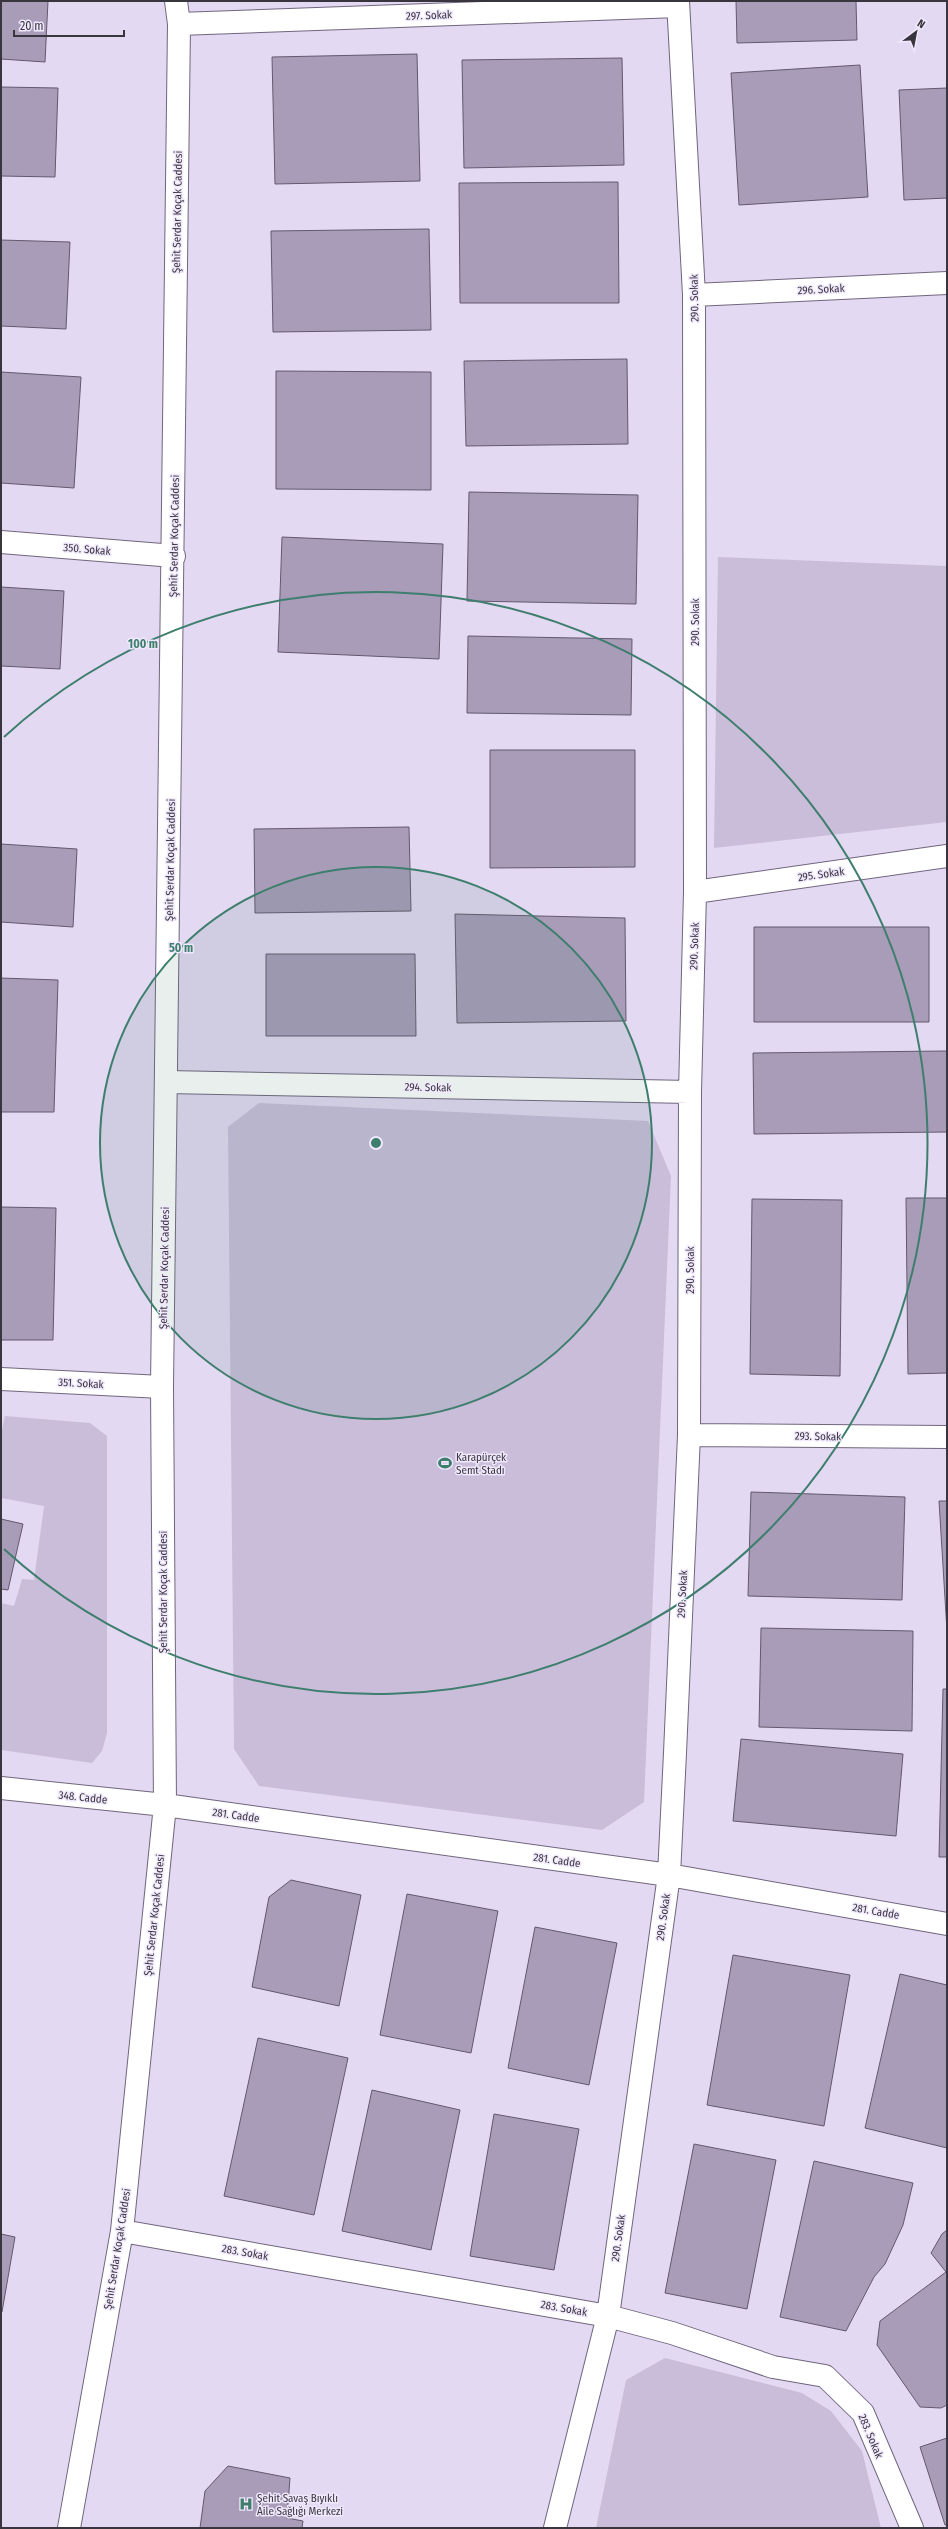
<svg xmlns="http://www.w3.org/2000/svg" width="948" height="2529" font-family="'Fira Sans Condensed',sans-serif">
	<rect width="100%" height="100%" fill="#e4d9f3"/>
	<!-- green -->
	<path fill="#cabdda" d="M718,557L947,566V822L714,848Z
		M259,1103L648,1121L671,1176L644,1802L602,1830L259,1786L234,1749L228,1127Z
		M5,1416L90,1423L107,1436V1733L102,1751L92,1763L1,1750V1603L14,1606L22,1579L34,1580L44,1506L1,1498V1434Z
		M665,2358L802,2393L831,2411L862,2451L881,2528H596L626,2380Z"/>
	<!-- building -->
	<path fill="#a99cb9" stroke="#62596e" d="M1,1H48L45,62L1,59Z
		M736,1H856L857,40L737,43Z
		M417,54L420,181L275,184L272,57Z
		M622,58L624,165L464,168L462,60Z
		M860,65L868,197L739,205L731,73Z
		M1,87L58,88L55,177L1,176Z
		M947,88V198L904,200L899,90Z
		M618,182L619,303H460L459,183Z
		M429,229L431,330L273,332L271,231Z
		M1,240L70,242L66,329L1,326Z
		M627,359L628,444L466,446L464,361Z
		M276,371L431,372V490L276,489Z
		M1,372L81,377L74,488L1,483Z
		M469,492L638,495L636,604L467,601Z
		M282,537L443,544L439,659L278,652Z
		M1,587L64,591L60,669L1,666Z
		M468,636L632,639L631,715L467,713Z
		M490,750H635V867L490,868Z
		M409,827L411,911L255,913L254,829Z
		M1,844L77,849L73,927L1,922Z
		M455,914L625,918L626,1021L457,1023Z
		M754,927H929V1022H754Z
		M266,954H415L416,1036H266Z
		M1,978L58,980L54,1112H1Z
		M947,1051V1132L754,1134L753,1053Z
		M906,1198H947V1373L908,1374Z
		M752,1199L842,1200L840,1376L750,1374Z
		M1,1207L56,1208L53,1340H1Z
		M751,1492L905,1497L902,1600L748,1596Z
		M939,1501H947V1631Z
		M1,1519L23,1524L8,1590L1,1589Z
		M761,1628L913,1631L912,1731L759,1727Z
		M943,1689H947V1857H939Z
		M741,1739L903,1754L896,1836L733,1821Z
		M291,1880L361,1895L339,2006L252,1987L269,1897Z
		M407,1894L498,1911L471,2053L380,2035Z
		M535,1927L617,1943L589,2085L508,2068Z
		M733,1955L850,1975L824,2126L707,2105Z
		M900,1974L947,1985V2148L865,2128Z
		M258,2038L348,2058L314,2215L224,2196Z
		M372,2090L460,2110L431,2250L342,2231Z
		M494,2114L579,2129L554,2270L470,2256Z
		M694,2144L776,2160L747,2309L665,2293Z
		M814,2161L913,2183L903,2225L885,2264L874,2277L846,2331L780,2317Z
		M947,2230V2405L941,2408L920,2407L877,2345L880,2321L946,2272L931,2253L942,2234Z
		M1,2234L15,2237L2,2312H1Z
		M947,2438V2525H945L920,2447Z
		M228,2466L290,2478L287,2518L303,2521L302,2528H200L205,2491Z"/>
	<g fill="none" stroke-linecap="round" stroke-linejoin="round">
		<!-- minor casing -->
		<g stroke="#70667c" stroke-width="24">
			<path id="minor" d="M179,24L678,6
				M694,295L947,283
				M1,542L174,556
				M695,892L947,856
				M167,1082L690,1092
				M1,1379L162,1387
				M689,1435L947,1437
				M1,1788L165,1805L669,1875L947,1924
				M122,2231L608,2316L672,2333L773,2367L825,2376L863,2413L912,2528
				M69,2528L122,2231L165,1805L162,1387L179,24L176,1
				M555,2528L608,2316L669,1875L675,1753L689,1435L690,1092L695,892L694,295L678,1"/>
		</g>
		<!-- minor -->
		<use href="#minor" stroke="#fff" stroke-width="22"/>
	</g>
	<!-- distance rings -->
	<circle cx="376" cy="1143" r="276" fill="#3e7e6d" fill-opacity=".12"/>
	<g fill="none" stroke="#3e7e6d" stroke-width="2">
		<circle cx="376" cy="1143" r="276"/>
		<path d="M4 737A551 551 0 1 1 4 1549"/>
	</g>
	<!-- icons -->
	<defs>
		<g id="stadium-bare" transform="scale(1.08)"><path d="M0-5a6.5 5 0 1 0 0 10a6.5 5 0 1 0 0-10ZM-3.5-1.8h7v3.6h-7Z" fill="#3e7e6d" stroke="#f0e8fc" stroke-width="2.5" paint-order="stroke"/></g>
		<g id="hospital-bare" transform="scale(1.08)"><path d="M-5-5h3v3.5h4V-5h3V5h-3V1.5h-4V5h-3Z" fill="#3e7e6d" stroke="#f0e8fc" stroke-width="2.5" paint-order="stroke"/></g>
	</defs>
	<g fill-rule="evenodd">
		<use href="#stadium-bare" x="445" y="1463"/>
		<use href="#hospital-bare" x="246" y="2504"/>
	</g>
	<g text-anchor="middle" stroke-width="3" stroke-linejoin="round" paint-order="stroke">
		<!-- street labels -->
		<g font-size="11" fill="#39353e" stroke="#f0e8fc">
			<text transform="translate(429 15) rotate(-2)" y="4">297. Sokak</text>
			<text transform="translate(177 212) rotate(-89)" y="4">Şehit Serdar Koçak Caddesi</text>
			<text transform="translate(821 289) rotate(-3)" y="4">296. Sokak</text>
			<text transform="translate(694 298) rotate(-91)" y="4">290. Sokak</text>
			<text transform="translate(174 536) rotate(-89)" y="4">Şehit Serdar Koçak Caddesi</text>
			<text transform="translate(87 549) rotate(5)" y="4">350. Sokak</text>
			<text transform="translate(695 622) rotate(-90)" y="4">290. Sokak</text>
			<text transform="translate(170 860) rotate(-89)" y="4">Şehit Serdar Koçak Caddesi</text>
			<text transform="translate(821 874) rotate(-8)" y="4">295. Sokak</text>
			<text transform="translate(694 946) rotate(-88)" y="4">290. Sokak</text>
			<text transform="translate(428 1087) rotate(1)" y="4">294. Sokak</text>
			<text transform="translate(164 1268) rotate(-89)" y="4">Şehit Serdar Koçak Caddesi</text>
			<text transform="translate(690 1270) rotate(-90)" y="4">290. Sokak</text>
			<text transform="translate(81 1383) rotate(3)" y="4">351. Sokak</text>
			<text transform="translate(818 1436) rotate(1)" y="4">293. Sokak</text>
			<text transform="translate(163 1592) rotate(-90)" y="4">Şehit Serdar Koçak Caddesi</text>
			<text transform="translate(682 1594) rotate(-87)" y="4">290. Sokak</text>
			<text transform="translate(83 1797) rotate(6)" y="4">348. Cadde</text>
			<text transform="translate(236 1815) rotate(8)" y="4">281. Cadde</text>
			<text transform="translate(557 1860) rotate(8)" y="4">281. Cadde</text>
			<text transform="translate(876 1911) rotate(10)" y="4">281. Cadde</text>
			<text transform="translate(154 1915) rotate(-84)" y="4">Şehit Serdar Koçak Caddesi</text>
			<text transform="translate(663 1917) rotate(-82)" y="4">290. Sokak</text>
			<text transform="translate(618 2238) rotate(-82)" y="4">290. Sokak</text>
			<text transform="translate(117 2249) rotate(-81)" y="4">Şehit Serdar Koçak Caddesi</text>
			<text transform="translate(245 2252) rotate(10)" y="4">283. Sokak</text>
			<text transform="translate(564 2308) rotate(10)" y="4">283. Sokak</text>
			<text transform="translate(871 2436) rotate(67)" y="4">283. Sokak</text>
		</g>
		<!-- poi labels -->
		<g font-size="11" fill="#39353e" stroke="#f0e8fc" text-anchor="start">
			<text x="456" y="1461">Karapürçek<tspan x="456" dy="13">Semt Stadı</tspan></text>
			<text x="257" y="2502">Şehit Savaş Bıyıklı<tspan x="257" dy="13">Aile Sağlığı Merkezi</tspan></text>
		</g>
	</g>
	<circle cx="376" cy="1143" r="6" fill="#3e7e6d" stroke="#f0e8fc" stroke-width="2"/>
	<g font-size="12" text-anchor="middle" font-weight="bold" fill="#3e7e6d" stroke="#f0e8fc" stroke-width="3" stroke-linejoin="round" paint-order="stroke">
		<text x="143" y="648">100 m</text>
		<text x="181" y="952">50 m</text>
	</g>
	<!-- border -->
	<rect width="948" height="2529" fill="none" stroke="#39353e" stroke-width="4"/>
	<!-- north arrow -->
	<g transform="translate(916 32) rotate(32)" stroke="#f0e8fc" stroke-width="3" paint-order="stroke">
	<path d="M0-3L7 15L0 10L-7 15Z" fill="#39353e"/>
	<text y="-6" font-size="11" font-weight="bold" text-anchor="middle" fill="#39353e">N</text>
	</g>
	<!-- scale -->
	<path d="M14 30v6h110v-6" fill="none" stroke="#39353e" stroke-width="2"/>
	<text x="20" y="30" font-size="12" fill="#39353e" stroke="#f0e8fc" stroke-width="3" paint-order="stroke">20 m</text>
</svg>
